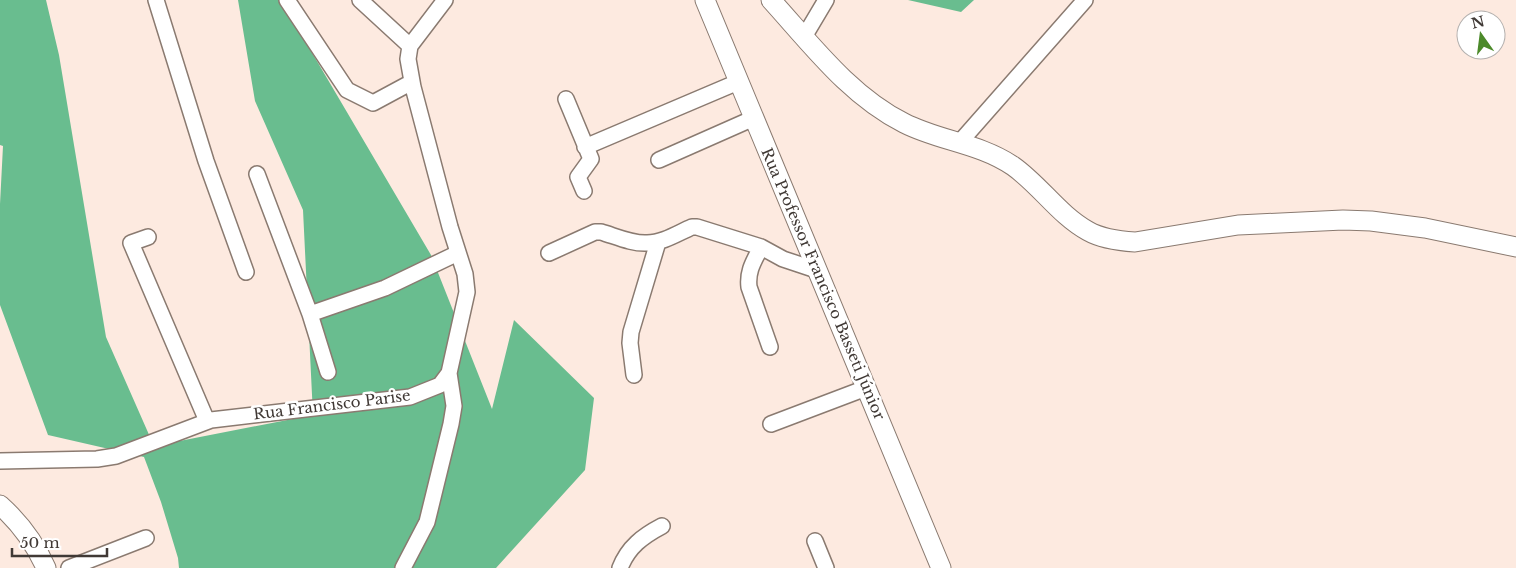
<svg xmlns="http://www.w3.org/2000/svg" width="1516" height="568" font-family="'Libre Baskerville',serif">
	<rect width="100%" height="100%" fill="#fdeae0"/>
	<!-- forest -->
	<path fill="#69bd8f" d="M0,0H46L59,55L106,337L154,446L313,415L303,210L255,101L238,0H281L431,255L492,409L514,320L594,398L585,470L496,568H179L178,558L161,502L144,457L48,435L0,305V204L3,146L0,145Z
		M908,0H974L961,12Z"/>
	<g fill="none" stroke-linecap="round" stroke-linejoin="round">
		<!-- minor casing -->
		<g stroke="#8a7a70" stroke-width="18">
			<path id="minor" d="M156,0L206,161L246,272
				M287,0L347,90L373,103L412,82
				M360,0L410,46
				M804,37L826,0
				M566,99L591,159L578,177L584,191
				M960,142L1085,0
				M585,147L738,82
				M659,160L754,118
				M257,174L310,314L328,372
				M148,237L131,243L207,421
				M761,247C754,261 747,271 749,287L770,347
				M549,253L595,232H601C615,236 632,244 647,243C663,243 678,233 692,227H697L761,247L783,259L816,270
				M310,314L385,288L458,253
				M634,375L630,343L631,332L658,242
				M771,424L866,388
				M0,461L97,459L116,456L211,420L410,397L440,385L449,373L467,292L465,274L450,227L413,87L408,59L410,46L445,0
				M815,541L826,568
				M69,568L146,538
				M403,568L427,522L451,424L454,406L449,373
				M620,568C628,547 643,536 662,526"/>
		</g>
		<!-- major casing -->
		<g stroke="#8a7a70" stroke-width="21">
			<path id="major" d="M705,0L941,568
				M771,0C811,44 850,96 904,123C939,141 979,143 1013,166C1040,185 1059,215 1088,231C1102,239 1119,241 1135,242L1238,225L1343,220L1371,221L1425,228L1516,247
				M0,505C20,523 35,543 46,568"/>
		</g>
		<!-- minor -->
		<use href="#minor" stroke="#fff" stroke-width="15"/>
		<!-- major -->
		<use href="#major" stroke="#fff" stroke-width="19"/>
	</g>
	<g text-anchor="middle" stroke-width="5" stroke-linejoin="round" paint-order="stroke">
		<!-- street labels -->
		<g font-size="15" fill="#403935" stroke="#fff">
			<text transform="translate(823 284) rotate(67)" y="5">Rua Professor Francisco Basseti Júnior</text>
			<text transform="translate(332 405) rotate(-7)" y="5">Rua Francisco Parise</text>
		</g>
	</g>
	<!-- north arrow -->
	<g transform="translate(1481 35) rotate(346)"><circle r="24" fill="#ffffff" stroke="#b3b0ae"/>
	<path d="M0-4L9 19L0 12L-9 19Z" fill="#4c8a2a"/>
	<text y="-8" font-size="14" font-weight="bold" text-anchor="middle" fill="#403935">N</text>
	</g>
	<!-- scale -->
	<path d="M12 548v8h95v-8" fill="none" stroke="#403935" stroke-width="2.5"/>
	<text x="20" y="548" font-size="15" fill="#403935" stroke="#ffffff" stroke-width="4" paint-order="stroke">50 m</text>
</svg>
